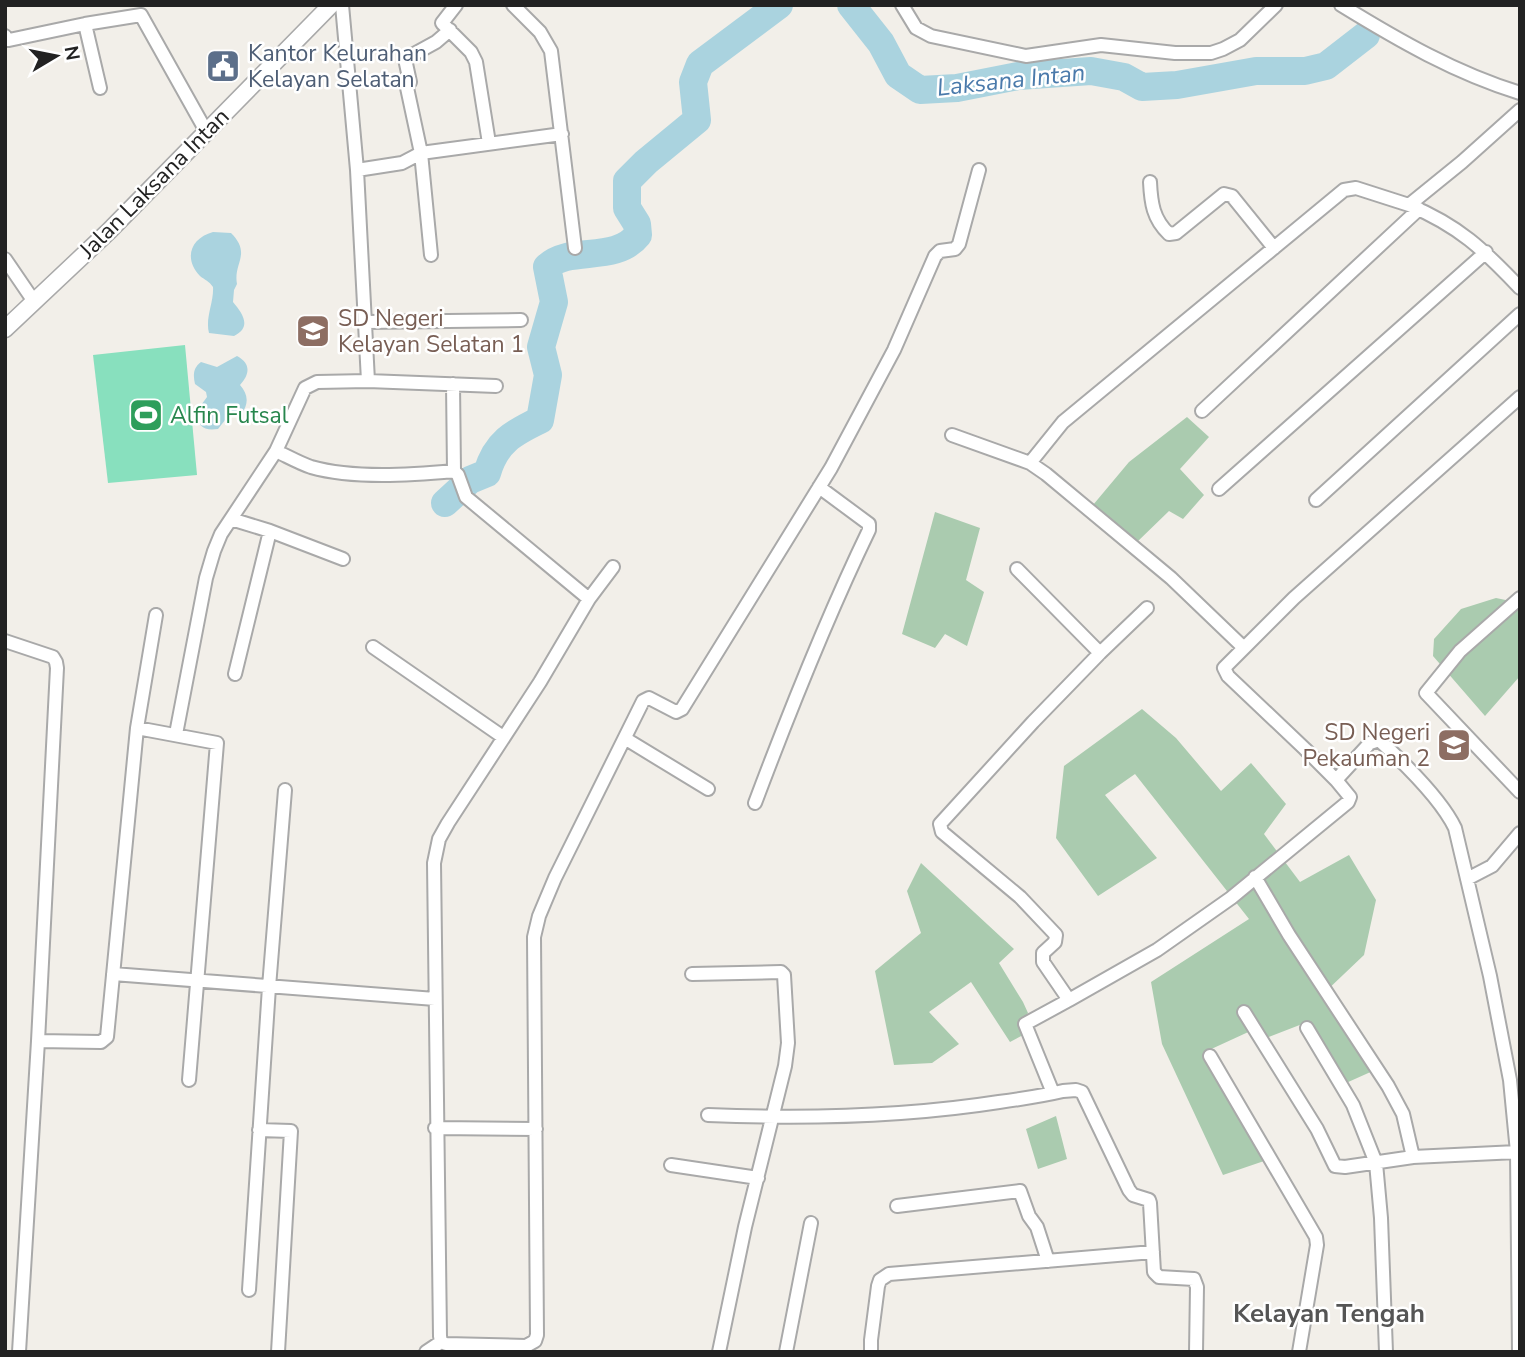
<svg xmlns="http://www.w3.org/2000/svg" width="1525" height="1357" font-family="'Nunito Sans',sans-serif">
	<rect width="100%" height="100%" fill="#f2efe9"/>
	<!-- cemetery -->
	<path fill="#aacbaf" d="M1187,417L1209,437L1180,469L1204,495L1183,519L1169,511L1135,544L1093,505L1129,462Z
		M935,512L980,528L966,580L984,592L967,646L945,634L935,648L902,634Z
		M1496,598L1520,603V676L1485,716L1433,656L1434,639L1461,609Z
		M1142,709L1176,738L1221,791L1251,763L1286,804L1264,834L1300,882L1349,855L1376,900L1364,955L1323,994L1375,1070L1346,1083L1310,1021L1266,1038L1257,1028L1207,1051L1267,1160L1223,1175L1162,1044L1151,982L1249,919L1135,774L1105,795L1157,858L1098,896L1056,838L1064,766Z
		M921,863L1014,949L999,963L1023,1002L1028,1013L1022,1022L1025,1034L1010,1042L971,982L929,1012L959,1044L932,1063L894,1065L875,971L921,933L907,891Z
		M1056,1116L1067,1159L1038,1169L1026,1129Z"/>
	<!-- pitch -->
	<path fill="#88e0be" d="M185,345L197,475L108,483L93,355Z"/>
	<!-- water -->
	<path fill="#aad3df" d="M213,232L231,233C252,254 233,263 237,284L234,290L233,302C243,314 252,327 234,336L209,333C205,318 214,302 213,287C209,281 205,280 200,276C183,258 191,238 213,232Z
		M237,356C252,364 249,375 240,385C248,394 249,403 242,413L229,415L218,429C204,431 198,427 196,412L207,397L206,392L195,384C193,375 193,368 201,362L217,367Z"/>
	<g fill="none" stroke-linecap="round" stroke-linejoin="round">
		<!-- river -->
		<path stroke="#aad3df" stroke-width="28" d="M851,5L881,43L898,75L920,90L957,88L1018,76L1091,71L1124,77L1142,87L1177,85L1256,71H1305L1326,66L1366,35
			M445,503L470,480L487,473C496,442 513,433 540,420L548,375L541,347L554,302L547,267C569,245 615,264 638,235L637,224L627,208V181L646,162L697,120L693,82L700,64L779,5"/>
		<!-- minor casing -->
		<g stroke="#a9a9a9" stroke-width="16">
			<path id="minor" d="M342,5L357,170L368,381
				M456,5L442,23L471,52L476,62L489,143
				M513,5L540,32L551,51L575,248
				M902,5L916,28L931,36L1026,56L1101,45L1175,53H1211L1223,49L1240,40L1276,5
				M1341,5C1398,40 1455,73 1520,93
				M85,24L100,88
				M5,36L6,40H9L85,24L141,15L206,131
				M1520,110L1462,162L1409,205C1459,226 1483,249 1520,288
				M357,170L402,163L421,153L562,134
				M1150,182C1151,203 1153,219 1169,234L1176,233L1224,194L1232,196L1274,248
				M431,255L421,153L406,83L410,82L405,59L436,42L450,30
				M5,259L33,300
				M366,322L521,320
				M453,384L454,471
				M1202,411L1419,209
				M952,435L1030,463L1046,474L1171,578L1244,648L1224,668L1228,676L1305,749L1336,780L1350,797L1348,802L1231,898L1157,950L1069,1000
				M276,451C287,456 299,463 311,467C353,479 411,475 454,471L458,475L466,497L589,599
				M1030,463L1063,422L1344,190L1356,188L1409,205
				M1219,489L1486,252
				M1316,500L1520,314
				M231,519L270,531L343,559
				M613,567L589,599L540,682L448,823L439,839L434,863L440,1336L441,1342L446,1344L526,1346L535,1341L537,1335L534,937L539,916L555,878L643,701L649,698L676,712L682,709L831,468L894,350L935,256L940,251L955,249L959,244L979,170
				M1017,569L1100,653
				M1520,598L1460,651L1426,693L1520,792
				M5,641L53,657L56,662L57,668L38,1041L19,1352
				M373,647L503,737
				M1244,648L1294,598L1520,397
				M235,674L270,531
				M137,728L217,743L189,1080
				M176,734L206,578L214,551L221,534L276,451L305,388L317,382L368,381L496,386
				M626,739L708,789
				M1336,780L1370,743L1379,740C1403,762 1441,799 1455,828L1490,976L1510,1080L1517,1152L1519,1352
				M755,803C790,710 826,619 869,530V524L819,487
				M1255,877L1289,935L1388,1086L1403,1114L1413,1157L1517,1152
				M1467,879L1492,866L1520,833
				M113,974L435,999
				M692,974L781,972L784,975L788,1043L785,1066L745,1227L719,1352
				M1244,1012L1317,1129L1335,1166L1345,1167L1413,1157
				M1307,1028L1353,1105L1376,1163L1381,1218L1386,1352
				M38,1041L101,1042L107,1037L137,728L156,615
				M1210,1056L1316,1237L1317,1245L1299,1352
				M1053,1093L1025,1024L1069,1000L1043,962V953L1055,942L1056,935L1020,897L942,832L940,824L1033,722L1100,653L1147,608
				M708,1115C806,1119 903,1117 999,1102C1021,1099 1042,1096 1063,1091L1076,1090L1082,1092L1129,1190L1133,1195L1149,1200L1150,1203L1154,1272L1159,1277L1194,1279L1197,1287L1196,1352
				M435,1128L536,1129
				M259,1130L291,1131L278,1352
				M671,1165L758,1178
				M897,1206L1020,1191L1029,1216L1037,1227L1048,1261
				M249,1290L269,987L285,790
				M426,1352L441,1342
				M786,1352L811,1223
				M871,1352V1340L878,1286L880,1280L889,1274L1153,1252"/>
		</g>
		<!-- tertiary casing -->
		<g stroke="#a9a9a9" stroke-width="19">
			<path id="tertiary" d="M5,329L109,231L331,5"/>
		</g>
		<!-- minor -->
		<use href="#minor" stroke="#fff" stroke-width="12"/>
		<!-- tertiary -->
		<use href="#tertiary" stroke="#fff" stroke-width="16"/>
	</g>
	<!-- icons -->
	<defs>
		<g id="civic-square" transform="scale(1.75)"><rect x="-9" y="-9" width="18" height="18" rx="4" fill="#5c6f8a" stroke="#fff"/><path d="M-.6-6.5H3V-4.5H.6V-3L4-1V1h2V6H-6V1h2V-1L-.6-3ZM-1.2 2.5V6h2.4V2.5Z" fill="#fff"/></g>
		<g id="school-square" transform="scale(1.75)"><rect x="-9" y="-9" width="18" height="18" rx="4" fill="#8d6e63" stroke="#fff"/><path d="M0-5L7-2L0 1L-7-2ZM-4 1L0 2.5L4 1V4Q0 6-4 4Z" fill="#fff"/></g>
		<g id="stadium-square" transform="scale(1.75)"><rect x="-9" y="-9" width="18" height="18" rx="4" fill="#2e9e5b" stroke="#fff"/><path d="M0-5a6.5 5 0 1 0 0 10a6.5 5 0 1 0 0-10ZM-3.5-1.8h7v3.6h-7Z" fill="#fff"/></g>
	</defs>
	<g fill-rule="evenodd">
		<use href="#civic-square" x="223" y="66"/>
		<use href="#school-square" x="313" y="331"/>
		<use href="#stadium-square" x="146" y="415"/>
		<use href="#school-square" x="1454" y="745"/>
	</g>
	<g text-anchor="middle" stroke-width="5" stroke-linejoin="round" paint-order="stroke">
		<!-- service labels -->
		<g font-size="23" fill="#4e5e75" stroke="#fff" text-anchor="start">
			<text x="248" y="61">Kantor Kelurahan<tspan x="248" dy="26">Kelayan Selatan</tspan></text>
		</g>
		<!-- street labels -->
		<g font-size="23" fill="#222" stroke="#fff">
			<text transform="translate(154 183) rotate(-45)" y="8">Jalan Laksana Intan</text>
		</g>
		<!-- education labels -->
		<g font-size="23" fill="#785e54" stroke="#fff" text-anchor="start">
			<text x="338" y="326">SD Negeri<tspan x="338" dy="26">Kelayan Selatan 1</tspan></text>
			<text x="1430" y="740" text-anchor="end">SD Negeri<tspan x="1430" dy="26">Pekauman 2</tspan></text>
		</g>
		<!-- leisure labels -->
		<g font-size="23" fill="#27864d" stroke="#fff" text-anchor="start">
			<text x="170" y="423">Alfin Futsal</text>
		</g>
		<!-- water labels -->
		<g font-size="24" font-style="italic" fill="#4a7aab" stroke="#fff">
			<text transform="translate(1011 80) rotate(-6)" y="8">Laksana Intan</text>
		</g>
		<!-- quarter labels -->
		<g font-size="26" font-weight="bold" fill="#555" stroke="#fff">
			<text x="1329" y="1322">Kelayan Tengah</text>
		</g>
	</g>
	<!-- border -->
	<rect width="1525" height="1357" fill="none" stroke="#222222" stroke-width="14"/>
	<!-- north arrow -->
	<g transform="translate(56 56) rotate(80)" stroke="#ffffff" stroke-width="5" paint-order="stroke">
	<path d="M0-5L12 26L0 18L-12 26Z" fill="#222222"/>
	<text y="-10" font-size="19" font-weight="bold" text-anchor="middle" fill="#222222">N</text>
	</g>
</svg>
